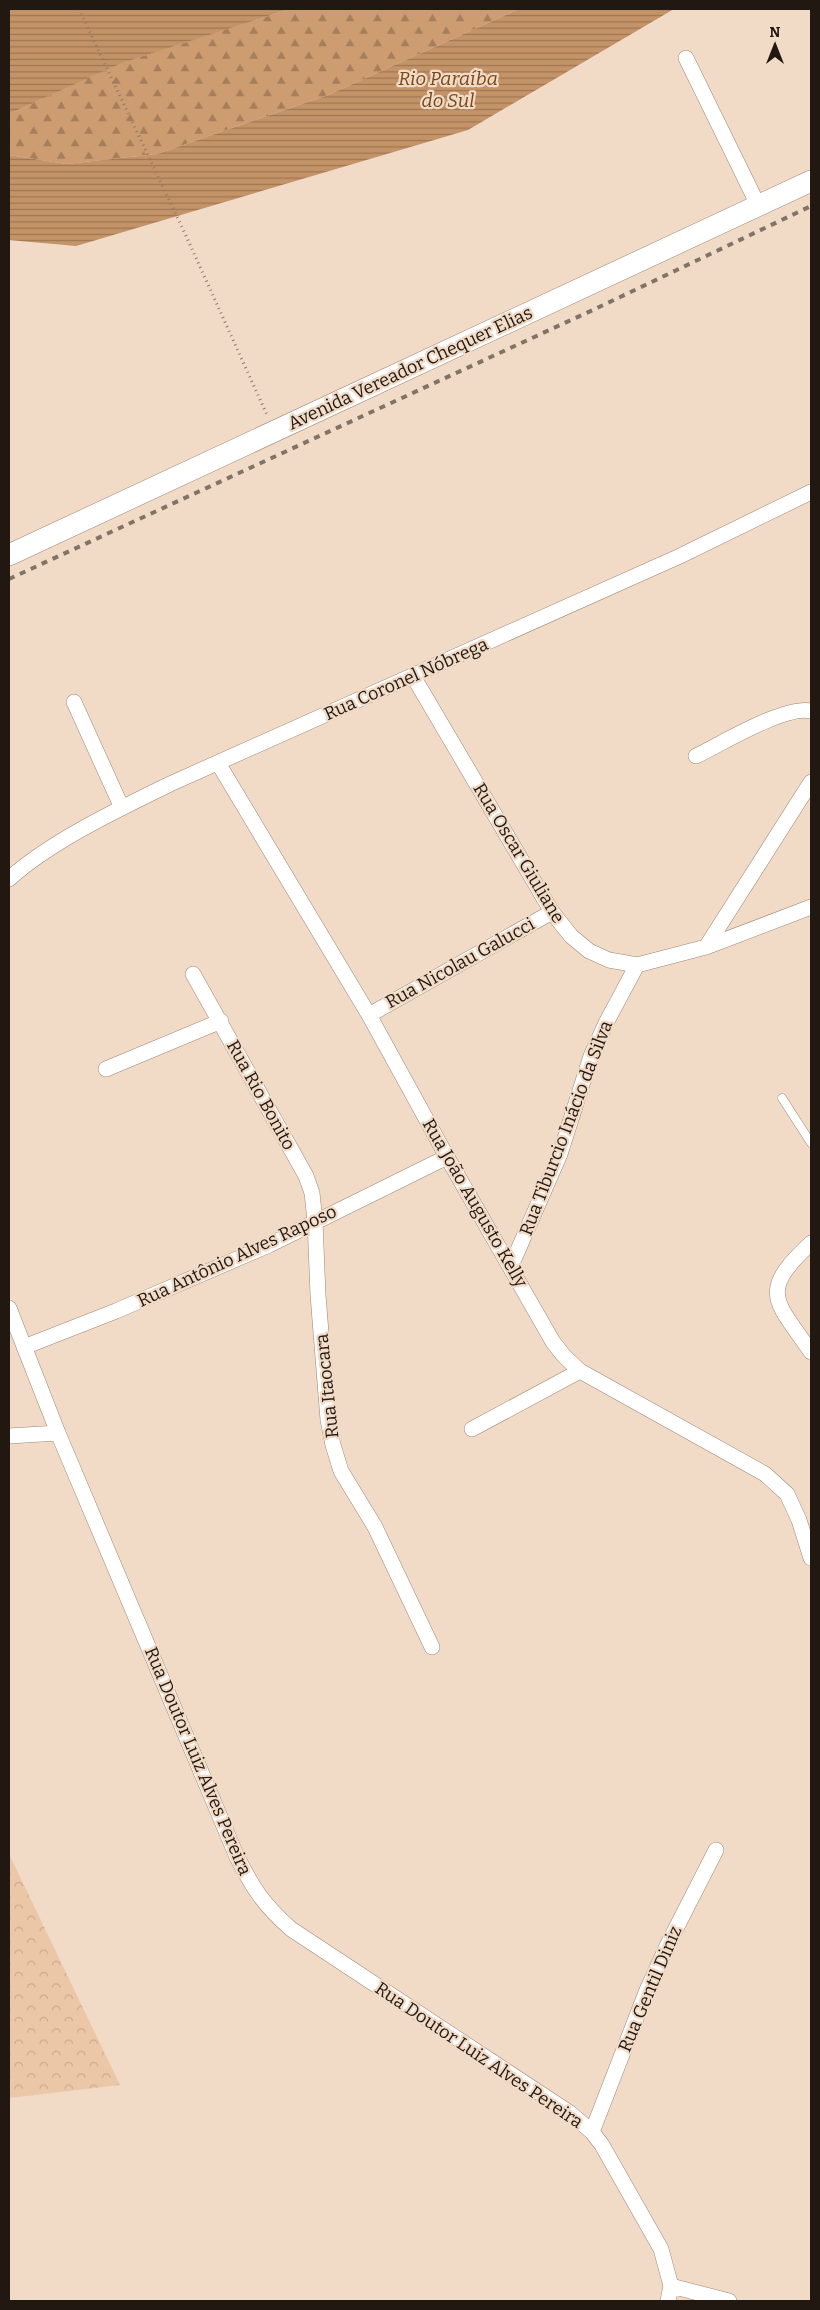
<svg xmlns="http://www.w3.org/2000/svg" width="820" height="2310" font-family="Bitter,serif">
	<defs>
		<pattern id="forest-firs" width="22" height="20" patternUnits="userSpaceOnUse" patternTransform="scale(1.25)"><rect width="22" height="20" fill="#cd9c71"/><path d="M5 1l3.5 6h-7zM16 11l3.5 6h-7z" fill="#a67e5b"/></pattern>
		<pattern id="park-crowns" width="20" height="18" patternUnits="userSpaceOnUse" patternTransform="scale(1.25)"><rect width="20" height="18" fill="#ecc7a7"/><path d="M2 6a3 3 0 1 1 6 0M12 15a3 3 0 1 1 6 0" fill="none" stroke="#caaa8f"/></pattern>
		<pattern id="water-rules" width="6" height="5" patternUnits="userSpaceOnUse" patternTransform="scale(1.25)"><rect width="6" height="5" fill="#c49368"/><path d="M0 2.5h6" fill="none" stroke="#9f7754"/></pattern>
	</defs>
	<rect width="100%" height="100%" fill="#f1dac6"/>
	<!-- forest -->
	<path fill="url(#forest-firs)" d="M290,9H519L328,95L157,154L66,164L9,155V114L121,63Z"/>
	<!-- park -->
	<path fill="url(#park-crowns)" d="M9,1854L120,2085L9,2098Z"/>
	<!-- water -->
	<path fill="url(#water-rules)" d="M9,9H290L122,63L9,114Z
		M519,9H674L468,130L76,246L9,240V155L66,164L157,154L328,95Z"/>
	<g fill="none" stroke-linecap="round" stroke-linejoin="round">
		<!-- service casing -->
		<g stroke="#9d8876" stroke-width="9">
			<path id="service" d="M782,1098L811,1143"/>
		</g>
		<!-- minor casing -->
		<g stroke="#9d8876" stroke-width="16">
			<path id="minor" d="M686,58L758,205
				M413,676L552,912L571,936L589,951L609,960L637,965L706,947L811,907
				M74,702L122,808
				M696,756C721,744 785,705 811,711
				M218,763L369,1015L447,1157L553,1342L564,1356L580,1371L765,1474L787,1494L799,1520L811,1558
				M9,879C51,841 119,809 170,784L680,556L811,492
				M706,947L811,782
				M193,974L306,1176L312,1193L315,1221L318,1295L328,1420L333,1445L341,1471L375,1527L432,1647
				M369,1015L552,912
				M106,1069L221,1021
				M811,1243C758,1292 775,1300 811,1352
				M511,1266L560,1154L591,1056L606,1023L637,965
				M9,1308L58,1433L237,1857C254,1890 264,1905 291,1929L570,2113L592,2132L602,2145L661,2249L671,2286L668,2301
				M24,1347L116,1311L269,1245L447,1157
				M472,1429L580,1371
				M9,1436L58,1433
				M592,2132L647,1990L667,1946L716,1850
				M671,2286L729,2301"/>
		</g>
		<!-- secondary casing -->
		<g stroke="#9d8876" stroke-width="22">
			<path id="secondary" d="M9,555L811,181"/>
		</g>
		<!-- path -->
		<path stroke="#8c7c6e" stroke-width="3" stroke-dasharray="1 4" stroke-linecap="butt" d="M79,9L187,238L267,415"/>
		<!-- service -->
		<use href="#service" stroke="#fff" stroke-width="8"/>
		<!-- minor -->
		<use href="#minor" stroke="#fff" stroke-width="15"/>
		<!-- secondary -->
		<use href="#secondary" stroke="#fff" stroke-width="21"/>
		<!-- rail -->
		<path stroke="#827366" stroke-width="4" stroke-dasharray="6 6" stroke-linecap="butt" d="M9,579L595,309L811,206"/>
	</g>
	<g text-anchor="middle" stroke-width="4.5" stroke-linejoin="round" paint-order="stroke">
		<!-- street labels -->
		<g font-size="18" fill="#201811" stroke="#f1dac6">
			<text transform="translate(410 368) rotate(-25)" y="6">Avenida Vereador Chequer Elias</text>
			<text transform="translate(406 679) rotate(-24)" y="6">Rua Coronel Nóbrega</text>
			<text transform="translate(519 853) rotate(59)" y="6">Rua Oscar Giuliane</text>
			<text transform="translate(460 963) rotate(-29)" y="6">Rua Nicolau Galucci</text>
			<text transform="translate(261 1095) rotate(61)" y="6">Rua Rio Bonito</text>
			<text transform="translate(566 1128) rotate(-69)" y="6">Rua Tiburcio Inácio da Silva</text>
			<text transform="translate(475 1203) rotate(60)" y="6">Rua João Augusto Kelly</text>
			<text transform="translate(237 1256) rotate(-25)" y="6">Rua Antônio Alves Raposo</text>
			<text transform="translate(327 1386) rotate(-96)" y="6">Rua Itaocara</text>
			<text transform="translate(198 1761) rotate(67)" y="6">Rua Doutor Luiz Alves Pereira</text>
			<text transform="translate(650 1989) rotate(-67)" y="6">Rua Gentil Diniz</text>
			<text transform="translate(479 2055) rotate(34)" y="6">Rua Doutor Luiz Alves Pereira</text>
		</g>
		<!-- water labels -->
		<g font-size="19" font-style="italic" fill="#774816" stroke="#f1dac6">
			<text x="448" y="85">Rio Paraíba<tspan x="448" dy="22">do Sul</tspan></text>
		</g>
	</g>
	<!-- border -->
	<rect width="820" height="2310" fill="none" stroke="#201811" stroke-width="20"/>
	<!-- north arrow -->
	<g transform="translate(775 45)" stroke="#f1dac6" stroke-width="4" paint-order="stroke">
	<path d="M0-4L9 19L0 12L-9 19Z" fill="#201811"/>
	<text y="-8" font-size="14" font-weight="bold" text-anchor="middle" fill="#201811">N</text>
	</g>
</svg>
